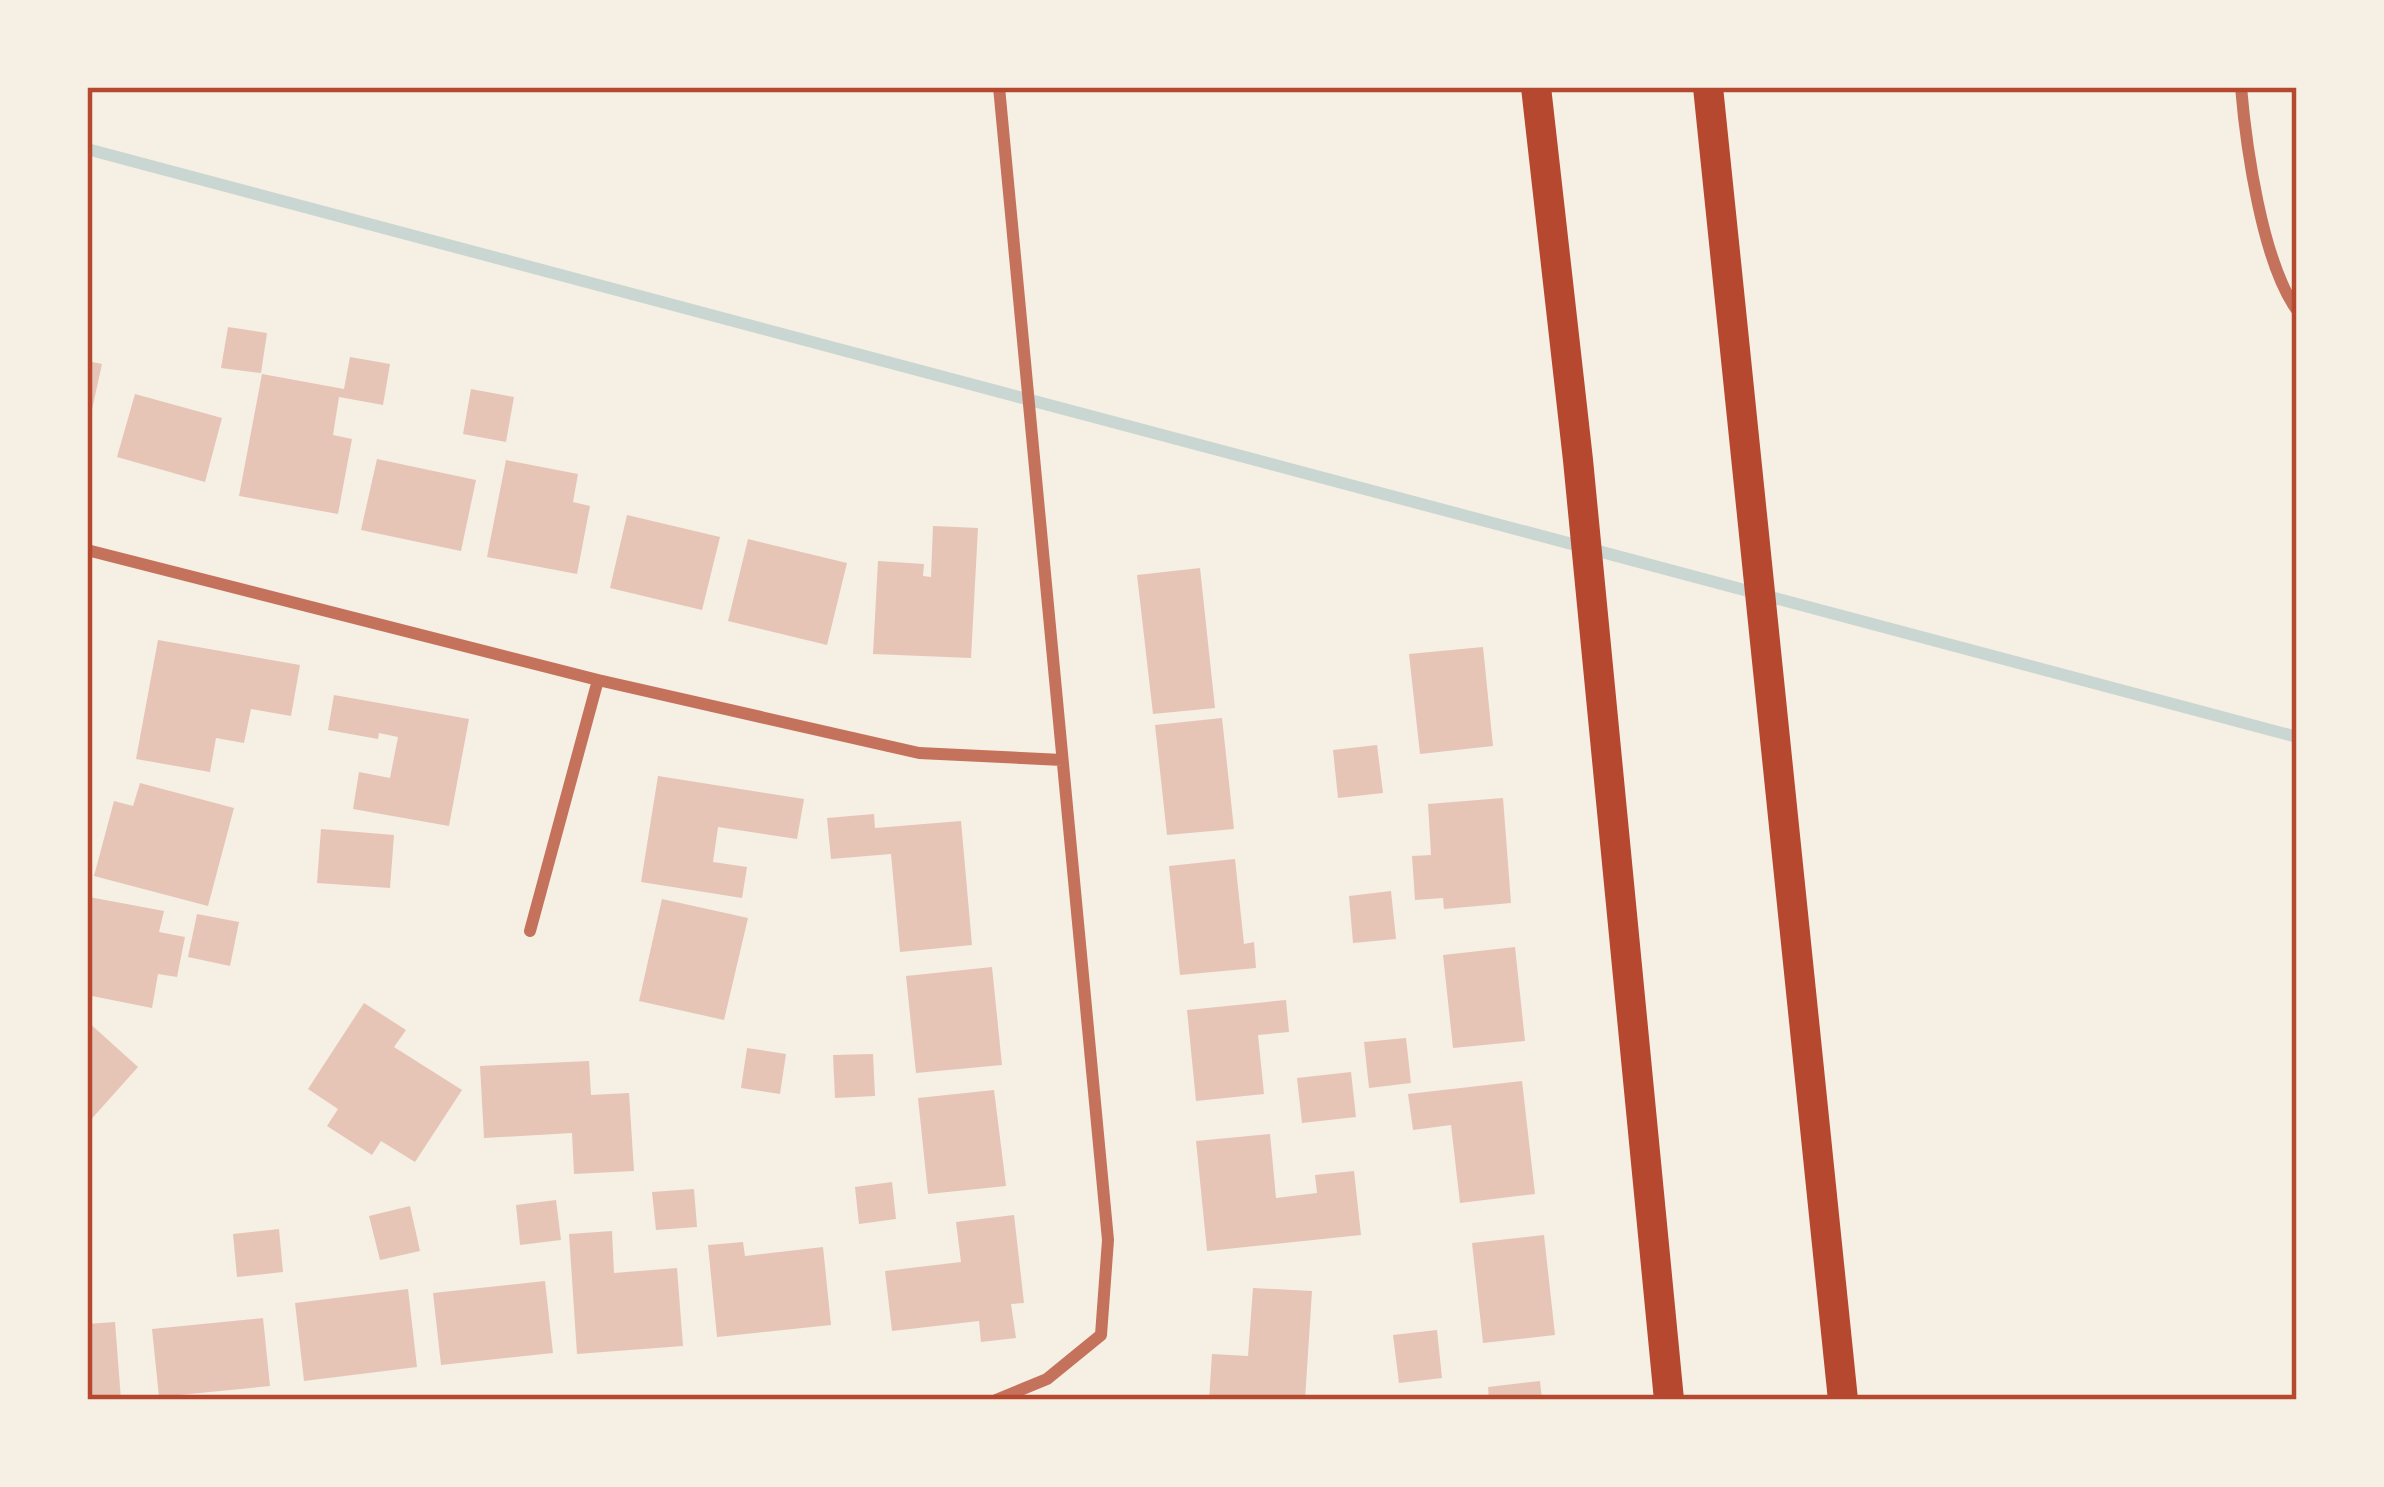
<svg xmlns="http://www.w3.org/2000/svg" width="2384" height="1487" font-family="'Fira Sans Condensed',sans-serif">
	<rect width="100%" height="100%" fill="#f6efe4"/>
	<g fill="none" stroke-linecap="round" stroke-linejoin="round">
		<!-- stream -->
		<path stroke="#c9d6d2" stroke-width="12" d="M87,149L2297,737"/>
	</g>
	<!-- building -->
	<path fill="#e6c5b7" d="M228,327L267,333L261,373L221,368Z
		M350,357L390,364L383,405L339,397L333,435L352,439L338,514L239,496L262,374L344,389Z
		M87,361L102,364L89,423H87Z
		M471,389L514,397L506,442L463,434Z
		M135,394L222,418L205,482L117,457Z
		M377,459L476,480L461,551L361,530Z
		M506,460L578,474L573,502L590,506L577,574L487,557Z
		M627,515L720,537L702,610L610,588Z
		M933,526L978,528L971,658L873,654L878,561L924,564L923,576L931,577Z
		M748,539L847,563L827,645L728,621Z
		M1200,568L1215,708L1153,714L1137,575Z
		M158,640L300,665L291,716L251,709L244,743L216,738L210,772L136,759Z
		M1483,647L1493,746L1420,754L1409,654Z
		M334,695L469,719L449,826L353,809L359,772L390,778L398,737L379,733L378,739L328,730Z
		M1222,718L1234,829L1167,835L1155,725Z
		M1377,745L1383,793L1338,798L1333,750Z
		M658,776L804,799L797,839L718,827L713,862L747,867L742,898L641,882Z
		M140,783L234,808L208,906L94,876L114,801L133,806Z
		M1503,798L1511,903L1444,909L1443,898L1415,900L1412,856L1431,855L1428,804Z
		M874,814L875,828L961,821L972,945L900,952L891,854L831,859L827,818Z
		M321,829L394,835L390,888L317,883Z
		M1235,859L1244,944L1254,942L1256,968L1180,975L1169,866Z
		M1391,891L1396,939L1353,943L1349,896Z
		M89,897L164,911L159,932L185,937L177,977L158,974L152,1008L87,995Z
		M662,899L748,918L724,1020L639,1001Z
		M197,914L239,922L230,966L188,957Z
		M1515,947L1525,1041L1453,1048L1443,955Z
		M992,967L1002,1065L916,1073L906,976Z
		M1286,1000L1289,1032L1258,1035L1264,1094L1196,1101L1187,1010Z
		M364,1003L406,1030L394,1047L462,1090L415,1162L381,1141L372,1155L327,1126L338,1109L308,1089Z
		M87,1021L138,1067L87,1124Z
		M1406,1038L1411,1083L1369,1088L1364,1042Z
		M747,1048L786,1054L780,1094L741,1088Z
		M873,1054L875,1096L835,1098L833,1055Z
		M589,1061L591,1095L629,1093L634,1171L574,1174L572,1133L484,1138L480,1066Z
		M1351,1072L1356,1117L1302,1123L1297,1078Z
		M1522,1081L1535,1194L1460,1203L1451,1125L1413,1130L1408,1094Z
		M994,1090L1006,1186L928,1194L918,1098Z
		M1270,1134L1276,1198L1317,1193L1315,1175L1354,1171L1361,1235L1207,1251L1196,1141Z
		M892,1182L896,1219L859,1224L855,1187Z
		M694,1189L697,1227L656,1230L652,1192Z
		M556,1200L561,1240L520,1245L516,1205Z
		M410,1206L420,1251L380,1260L369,1216Z
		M1014,1215L1024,1303L1011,1304L1016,1338L981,1342L979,1321L892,1331L885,1271L961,1262L956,1222Z
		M279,1229L283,1272L237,1277L233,1234Z
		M612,1231L614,1273L677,1268L683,1346L577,1354L569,1234Z
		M1544,1235L1555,1335L1483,1343L1472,1243Z
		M743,1242L745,1256L823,1247L831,1325L717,1337L708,1245Z
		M545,1281L553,1353L441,1365L433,1293Z
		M1253,1288L1312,1291L1305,1400H1209L1212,1354L1248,1356Z
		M408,1289L417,1367L304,1381L295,1303Z
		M263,1318L270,1386L159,1397L152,1329Z
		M115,1322L121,1400H87V1324Z
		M1437,1330L1442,1378L1399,1383L1393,1335Z
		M1540,1381L1542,1400H1489L1488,1387Z"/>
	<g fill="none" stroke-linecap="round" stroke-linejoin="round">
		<!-- minor -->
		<path stroke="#c5725c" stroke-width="12" d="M2241,87C2246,146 2262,262 2297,310
			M87,550L598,680L919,753L1062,760
			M530,931L598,680
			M996,1400L1047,1379L1101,1335L1108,1240L999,87"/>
		<!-- primary -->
		<path stroke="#b5482f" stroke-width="30" d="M1536,87L1578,460L1669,1400
			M1708,87L1843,1400"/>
	</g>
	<!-- border -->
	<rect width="2384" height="1487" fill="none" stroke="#f6efe4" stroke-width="180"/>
	<rect x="90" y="90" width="2204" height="1307" fill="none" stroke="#b5482f" stroke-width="4.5"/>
</svg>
